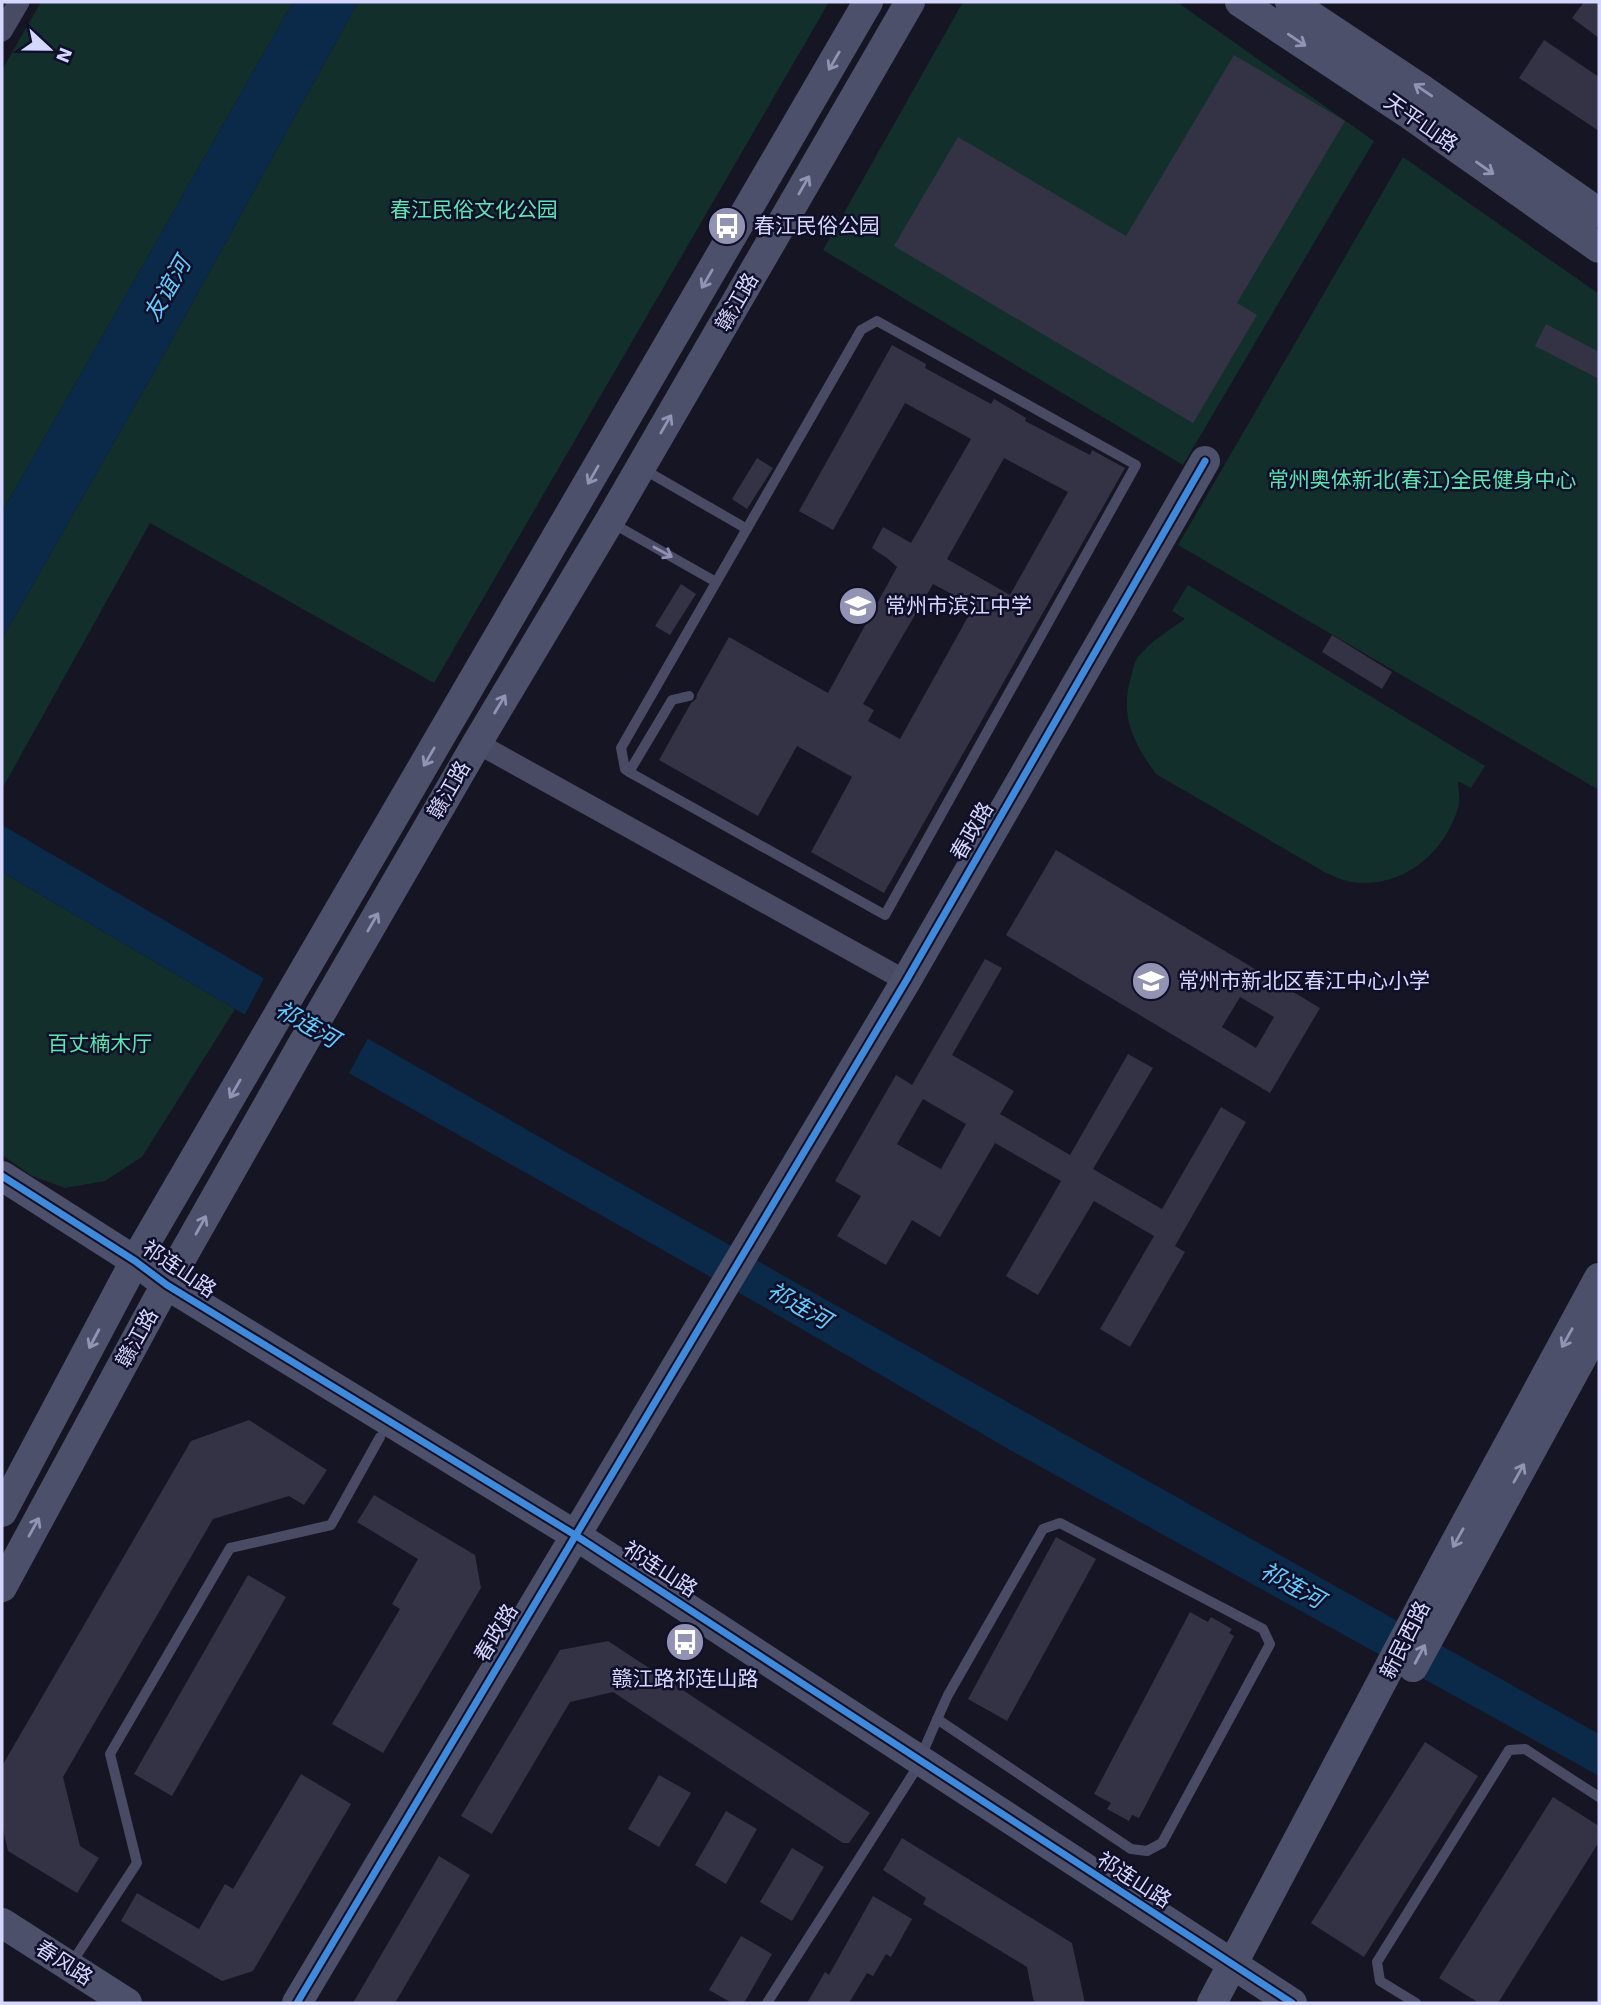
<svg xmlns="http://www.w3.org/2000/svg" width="1601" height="2005" font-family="'Work Sans','Noto Sans SC',sans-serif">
	<rect width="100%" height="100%" fill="#151523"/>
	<!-- green -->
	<path fill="#122f2c" d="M41,2H293L2,512V70Z
		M358,2H829L434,683L150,523L2,789V639L162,358Z
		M963,2H1177L1374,141L1183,465L823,250Z
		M1403,157L1599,294V790L1178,545Z
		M1188,585L1485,766L1471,788L1458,781C1458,789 1461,800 1458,808C1444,854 1402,889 1352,882C1343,881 1334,876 1326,873L1156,774C1134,744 1119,716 1131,677C1133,671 1134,662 1138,657C1151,641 1169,630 1185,619L1172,611Z
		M2,872L235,1009L142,1157L105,1181L65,1188L32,1176L2,1155Z"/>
	<!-- water -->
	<path fill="#0b2948" d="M293,2H358L162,358L2,639V512Z
		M2,825C530,1137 1065,1434 1599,1734V1776L1010,1450L748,1298L235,1009L2,872Z"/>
	<!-- pier -->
	<path fill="#151523" d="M265,976L369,1036L347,1077L243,1018Z"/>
	<!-- building -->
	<path fill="#333345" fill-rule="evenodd" d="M1584,2H1599V38L1572,18Z
		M1544,40L1599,77V131L1519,78Z
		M1234,55L1345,121L1237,303L1257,315L1193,423L894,246L958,137L1126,236Z
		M1546,324L1599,352V379L1535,346Z
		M892,345L926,364L925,368L991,404L994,399L1026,418L1025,421L1090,455L1092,450L1125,468L884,893L811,852L852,777L797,746L758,816L659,760L691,703L696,699L697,694L729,637L828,693L897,567L887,558L872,548L883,527L911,543L971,439L905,403L833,530L799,511ZM1004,458L1068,492L1010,595L947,559ZM933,584L974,606L900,739L868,721L874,710L863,704Z
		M757,458L773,468L747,509L732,499Z
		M681,584L696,594L670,635L655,626Z
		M1332,635L1392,672L1382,689L1322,652Z
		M1056,850L1320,1008L1270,1093L1006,935ZM1240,997L1274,1017L1256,1048L1222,1027Z
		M985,959L1002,968L952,1055L1014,1091L1000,1114L1070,1155L1128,1054L1153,1068L1093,1169L1162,1209L1221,1107L1246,1122L1175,1246L1185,1252L1130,1347L1100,1329L1154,1236L1094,1201L1038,1295L1006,1276L1061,1181L995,1143L940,1237L912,1220L886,1265L837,1236L861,1196L835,1181L896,1075L912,1085ZM923,1099L966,1124L941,1169L897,1144Z
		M249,1420L327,1470L304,1505L289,1496L213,1519L63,1777L80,1846L99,1858L77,1893L8,1851L2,1825V1766L191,1441Z
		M374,1495L475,1555L481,1588L383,1753L332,1724L400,1609L392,1604L418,1559L357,1522Z
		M1056,1537L1096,1559L1007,1721L968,1699Z
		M248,1575L286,1597L172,1796L134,1774Z
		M1190,1612L1208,1622L1211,1617L1232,1629L1229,1633L1234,1636L1139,1818L1132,1815L1129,1821L1107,1809L1111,1803L1094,1794Z
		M608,1641L870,1813L849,1843H843L613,1692L570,1702L492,1834L461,1816L560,1650Z
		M1425,1742L1478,1776L1364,1957L1311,1923Z
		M301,1774L351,1804L253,1971L222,1981L121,1921L137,1893L199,1929L225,1884L233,1889Z
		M659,1775L691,1793L659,1847L628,1829Z
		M1553,1797L1599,1826V1842L1498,2003H1479L1439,1978Z
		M726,1811L757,1829L726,1884L695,1865Z
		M902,1838L1072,1943L1085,2003H1034L1027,1967L923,1904L926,1898L883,1870Z
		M792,1848L824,1867L792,1921L760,1902Z
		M439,1856L470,1875L395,2003H353Z
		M873,1896L912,1919L891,1957L886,1954L873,1976L867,1973L849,2003H807L825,1972L829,1975Z
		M741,1936L772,1954L744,2003H732L709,1990Z"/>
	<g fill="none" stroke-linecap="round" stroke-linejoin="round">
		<!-- lane -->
		<path stroke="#494b64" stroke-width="10" d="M877,321L1136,465L885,915L629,772L625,769L621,748L861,330Z
			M643,469L747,529
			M612,523L716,582
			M629,772L672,700L689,696
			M71,1964L137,1863L110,1754L230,1548L331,1525L380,1437
			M767,2003L913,1774C925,1748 936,1721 948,1695L1043,1529L1060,1523L1263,1629L1270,1644L1162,1843L1147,1851L1131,1849L937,1719
			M1416,2003L1380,1981L1377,1962L1509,1750L1525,1749L1599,1797"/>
		<!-- street -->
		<path stroke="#494b64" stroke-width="21" d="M2,31L19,2
			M477,743L906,981"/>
		<!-- secondary -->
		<path stroke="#4c506a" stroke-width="30" d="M1240,2L1409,114L1599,248
			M1290,2L1423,90L1599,213
			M2,1176L135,1261L167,1285L575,1535L1292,2003
			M2,1512L135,1261L868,2
			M2,1587L157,1301L301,1047L477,743L609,522L910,2
			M1413,1667L1599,1326
			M2,1923L127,2003
			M297,2003L906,981L1205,461
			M1212,2003L1445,1562L1599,1278"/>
		<!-- cycleway casing -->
		<g stroke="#0f0f29" stroke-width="11">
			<path id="cycleway" d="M2,1176L135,1261L167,1285L575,1535L1292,2003
				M297,2003L906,981L1205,461"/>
		</g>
		<!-- cycleway -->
		<use href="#cycleway" stroke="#408adc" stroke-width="7"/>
	</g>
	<!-- one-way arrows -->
	<defs><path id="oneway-shaft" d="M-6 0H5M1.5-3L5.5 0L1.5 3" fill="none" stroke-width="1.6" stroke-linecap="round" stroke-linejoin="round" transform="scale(1.75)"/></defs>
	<g stroke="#9194b4">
		<use href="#oneway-shaft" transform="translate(1297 40) rotate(34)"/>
		<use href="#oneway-shaft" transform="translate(834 61) rotate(120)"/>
		<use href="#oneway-shaft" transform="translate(1423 90) rotate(-146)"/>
		<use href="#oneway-shaft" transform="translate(1485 168) rotate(35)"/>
		<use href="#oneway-shaft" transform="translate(804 185) rotate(-60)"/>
		<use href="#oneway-shaft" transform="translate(707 279) rotate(120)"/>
		<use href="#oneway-shaft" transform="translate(666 424) rotate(-60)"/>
		<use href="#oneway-shaft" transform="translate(593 475) rotate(120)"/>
		<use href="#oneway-shaft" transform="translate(500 704) rotate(-59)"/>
		<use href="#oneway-shaft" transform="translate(429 757) rotate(120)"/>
		<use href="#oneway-shaft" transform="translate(373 922) rotate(-60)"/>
		<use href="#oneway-shaft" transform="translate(235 1089) rotate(120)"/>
		<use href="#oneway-shaft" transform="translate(201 1225) rotate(-61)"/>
		<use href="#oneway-shaft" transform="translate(1567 1338) rotate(119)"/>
		<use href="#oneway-shaft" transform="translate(94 1339) rotate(118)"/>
		<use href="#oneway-shaft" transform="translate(1519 1473) rotate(-61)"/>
		<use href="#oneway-shaft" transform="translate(34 1527) rotate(-61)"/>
		<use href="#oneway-shaft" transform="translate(1458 1538) rotate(119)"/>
		<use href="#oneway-shaft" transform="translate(1420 1654) rotate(-62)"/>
	</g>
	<use stroke="#9091b2" href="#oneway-shaft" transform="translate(663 552) rotate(29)"/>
	<!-- icons -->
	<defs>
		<g id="bus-disc" transform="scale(2.0125)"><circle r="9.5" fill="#9293b2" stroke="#0f0f29"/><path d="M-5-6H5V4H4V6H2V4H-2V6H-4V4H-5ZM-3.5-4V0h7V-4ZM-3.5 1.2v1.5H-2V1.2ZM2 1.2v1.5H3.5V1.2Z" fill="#fff"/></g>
		<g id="school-disc" transform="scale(2.0125)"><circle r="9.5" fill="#9293b2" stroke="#0f0f29"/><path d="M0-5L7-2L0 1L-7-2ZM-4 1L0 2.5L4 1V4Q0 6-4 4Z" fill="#fff"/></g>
	</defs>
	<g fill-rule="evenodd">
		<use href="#bus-disc" x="727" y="226"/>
		<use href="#school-disc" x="858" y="606"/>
		<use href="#school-disc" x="1151" y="981"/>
		<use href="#bus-disc" x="685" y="1642"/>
	</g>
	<g text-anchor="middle" stroke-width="5" stroke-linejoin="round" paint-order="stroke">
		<!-- street labels -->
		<g font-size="21" fill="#d6d7ff" stroke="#0f0f29">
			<text transform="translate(1421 123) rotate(35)" y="7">天平山路</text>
			<text transform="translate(737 302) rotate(-60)" y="7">赣江路</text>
			<text transform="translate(449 790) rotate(-60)" y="7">赣江路</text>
			<text transform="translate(972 831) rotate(-60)" y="7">春政路</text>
			<text transform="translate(179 1269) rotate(34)" y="7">祁连山路</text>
			<text transform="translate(137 1338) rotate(-61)" y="7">赣江路</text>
			<text transform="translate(660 1569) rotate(33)" y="7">祁连山路</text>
			<text transform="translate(496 1633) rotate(-59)" y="7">春政路</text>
			<text transform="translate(1405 1640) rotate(-63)" y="7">新民西路</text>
			<text transform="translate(1134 1880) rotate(33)" y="7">祁连山路</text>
			<text transform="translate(64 1963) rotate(33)" y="7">春风路</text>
		</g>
		<!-- park labels -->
		<g font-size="21" fill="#5be6b0" stroke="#0f0f29">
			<text x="474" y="217">春江民俗文化公园</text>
			<text x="1422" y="487">常州奥体新北(春江)全民健身中心</text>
			<text x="100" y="1051">百丈楠木厅</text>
		</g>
		<!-- poi labels -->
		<g font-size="21" fill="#d6d7ff" stroke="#0f0f29" text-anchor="start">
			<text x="754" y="233">春江民俗公园</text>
			<text x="885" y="613">常州市滨江中学</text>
			<text x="1178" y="988">常州市新北区春江中心小学</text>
			<text x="685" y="1686" text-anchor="middle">赣江路祁连山路</text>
		</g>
		<!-- water labels -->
		<g font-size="23" font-style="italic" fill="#64cdff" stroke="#0f0f29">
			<text transform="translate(167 289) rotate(-60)" y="8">友谊河</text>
			<text transform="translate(307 1024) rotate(30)" y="8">祁连河</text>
			<text transform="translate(799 1305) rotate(30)" y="8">祁连河</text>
			<text transform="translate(1292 1585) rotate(29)" y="8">祁连河</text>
		</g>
	</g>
	<!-- border -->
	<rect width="1601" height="2005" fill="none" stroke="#d6d7ff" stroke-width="7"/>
	<!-- north arrow -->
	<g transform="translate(49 49) rotate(112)" stroke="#0f0f29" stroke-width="5" paint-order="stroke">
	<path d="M0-5L12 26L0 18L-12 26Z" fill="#d6d7ff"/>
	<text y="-10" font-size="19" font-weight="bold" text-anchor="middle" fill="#d6d7ff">N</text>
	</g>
</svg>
